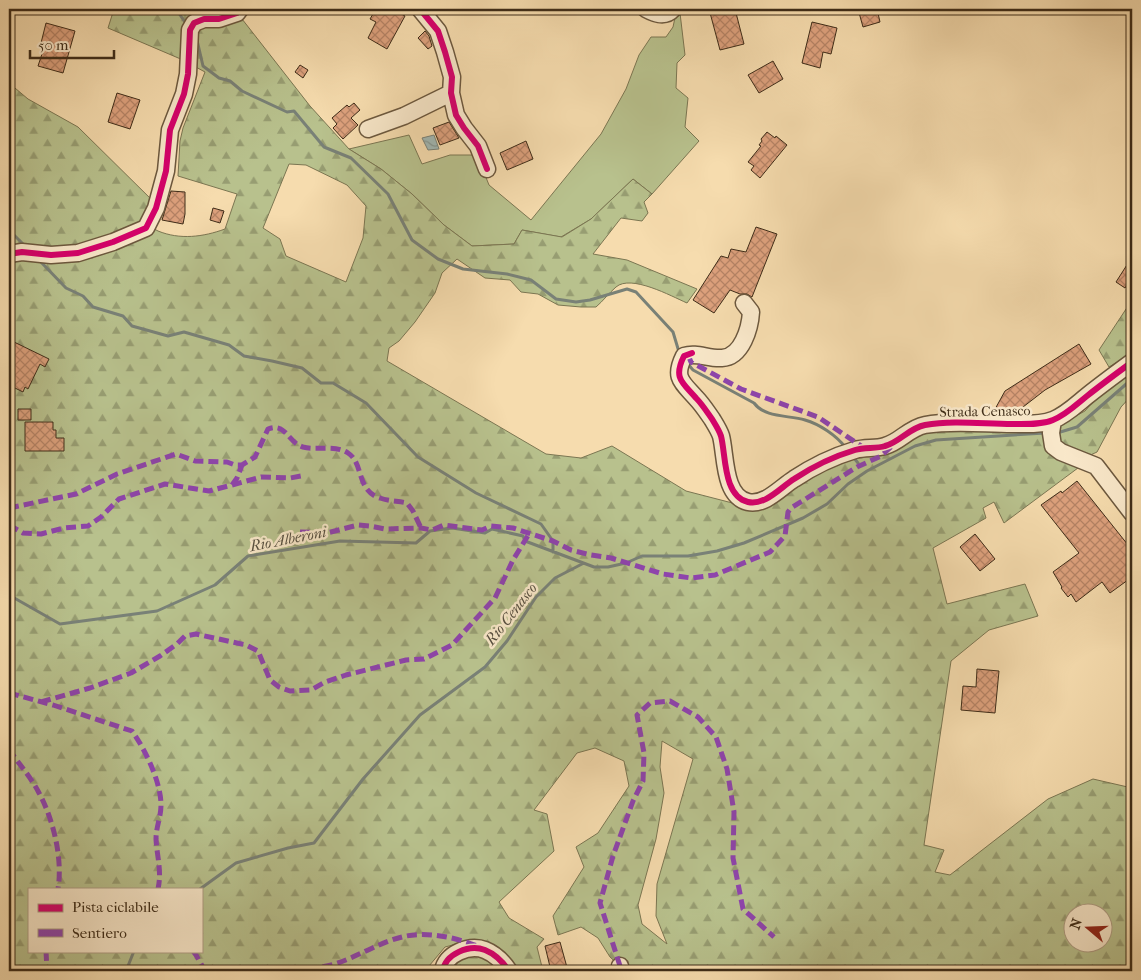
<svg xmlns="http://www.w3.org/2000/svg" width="1141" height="980" font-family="'IM FELL French Canon',serif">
	<defs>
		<pattern id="forest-firs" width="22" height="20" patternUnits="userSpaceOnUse" patternTransform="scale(1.25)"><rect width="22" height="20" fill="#b8c18d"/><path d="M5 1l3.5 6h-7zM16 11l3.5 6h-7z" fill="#979d72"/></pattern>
		<pattern id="water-waves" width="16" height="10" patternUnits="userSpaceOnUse" patternTransform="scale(1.25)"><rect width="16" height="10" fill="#a1b9b6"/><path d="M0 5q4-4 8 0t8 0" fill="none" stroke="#859793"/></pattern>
		<pattern id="building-cross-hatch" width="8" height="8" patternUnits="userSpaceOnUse" patternTransform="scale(1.25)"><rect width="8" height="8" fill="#dda17d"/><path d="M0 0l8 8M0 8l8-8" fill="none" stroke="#b58365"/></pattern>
	</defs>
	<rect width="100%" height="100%" fill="#f6dcae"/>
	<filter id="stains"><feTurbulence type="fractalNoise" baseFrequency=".004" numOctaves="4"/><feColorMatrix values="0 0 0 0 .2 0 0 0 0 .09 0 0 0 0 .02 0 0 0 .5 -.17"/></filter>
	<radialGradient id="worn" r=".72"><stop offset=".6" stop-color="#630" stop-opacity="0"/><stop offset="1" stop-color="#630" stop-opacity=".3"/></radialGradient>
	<!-- grass -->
	<path fill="#b8c18d" stroke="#7b7652" d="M676,13H680L685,55L677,63L676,88L688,98L685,127L699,141L652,194L633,179L591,219L561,237L522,230L514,244L472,246L444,225L412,194L381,169L349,149L409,135L422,164L450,155H477L489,185L531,220L601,134L626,89L639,55L651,37H666L673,27Z"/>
	<!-- forest -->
	<path fill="url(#forest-firs)" stroke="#7b7652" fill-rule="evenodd" d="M114,9H236L235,10L310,106L349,149L381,169L412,194L444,225L472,246L514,244L522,230L562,237L591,219L633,179L652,194L644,202L648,213L642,221L621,218L593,254L627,260L697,289L687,303C671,296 631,274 616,287C609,293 603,301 596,307H581L558,305L538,294L521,292L510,280L485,278L457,259L442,273L435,293L415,322L399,341L389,348L387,361L546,454L581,458L612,446L686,491L744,506L814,471L929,430H1046L1048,437L1086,462L1004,523L994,502L983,508L986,518L933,548L947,604L1025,584L1038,616L989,630L951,661L924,845L944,850L935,872L950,875L1048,799L1093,779L1132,788V971H625L610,957L598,938L581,927L558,935L553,916L584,867L576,847L598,833L629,786L624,761L595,748L577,753L534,810L547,814L554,851L499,902L509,918L544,939L537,947L543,971H513L487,945L472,940L445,947L429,966L430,971H9V83L28,99L78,127L155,203L145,220C149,224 153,229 158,231C180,240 203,237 225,229L237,194L178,176L180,141L183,128L205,72L183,60L108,28ZM289,164L306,165L347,185L366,206L363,238L346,282L286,256L280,239L263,228ZM662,741L693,759L657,884L656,916L667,944L642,924L638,905L656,839L664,793L660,767ZM29,889H201V951H29ZM1074,912H1104V942H1074Z
		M1132,300V353L1109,367L1099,350Z
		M1132,366V395L1121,407L1097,452L1086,457L1056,444L1057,426L1085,411L1106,387Z
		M482,952L505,971H446L456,956Z"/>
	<!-- water -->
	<path fill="url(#water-waves)" stroke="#798177" d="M434,135L439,149L428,150L422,138Z"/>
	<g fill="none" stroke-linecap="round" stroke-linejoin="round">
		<!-- stream -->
		<path stroke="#798177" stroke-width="3" d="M176,9L187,25
			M197,40L203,66L219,78L230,81L242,91L287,112L294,111L324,147L351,158L388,194L412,240L438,259L463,269L507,274L531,280L556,299L576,302L590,300L627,289L636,292L673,332L679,352
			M9,230L26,247
			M39,260L66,288L83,296L93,307L123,316L132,326L168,336L184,332L229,345L244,356L272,361L302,368L321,383H333L366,403L418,457L476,493L541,524L553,541V552
			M687,363L693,370L754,403C765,418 788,415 805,420C819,424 836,435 845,447
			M1057,433L1077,427L1132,379
			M854,458L858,463
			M9,595L60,624L157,611L215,585L248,556L340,541L416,543L430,531L452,528L485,533L492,529L523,536L525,541L594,567H608L626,563L642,556H688L717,551L744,543L803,518L827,504L848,484L867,471L915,446L936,440L1045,433
			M200,889L236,863L288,848L314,843L363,779L420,715L485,667L507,641L536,597L555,578L582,564
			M126,971L134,951"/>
	</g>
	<!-- building -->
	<path fill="url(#building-cross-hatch)" stroke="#3e2c18" d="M376,9H392L405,16L387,49L368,38L376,22L370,19Z
		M709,9H735L744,44L720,50Z
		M858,9H877L880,22L863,27Z
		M812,22L837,28L831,54L823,52L820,68L802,63Z
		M46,23L75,31L63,73L38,66L44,48L40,47Z
		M425,31L429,36L432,46L428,49L418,38Z
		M773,61L783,79L759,93L748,75Z
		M300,65L308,70L303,78L295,72Z
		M117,93L140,100L130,129L108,122Z
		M354,103L360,110L351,118L358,125L343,139L333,128L337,124L332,118L347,105L349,107Z
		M449,122L459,138L440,145L433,128Z
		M767,132L775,138L776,136L787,145L760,178L751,170L754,166L748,162L761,146L759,145L762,141L761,139Z
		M526,141L533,159L507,170L500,153Z
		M171,191L185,192V214L183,224L162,220Z
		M213,208L224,211L220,223L210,220Z
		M756,227L777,234L752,297L747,294H740L730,290L714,313L693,300L721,256L728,258L731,249L746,252Z
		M1132,257V277L1125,288L1116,282Z
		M12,341L49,359L45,367L40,364L28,389L25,387L23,392L9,385V348Z
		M1079,344L1091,364L1045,390L1014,414H1003L994,411L1005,391Z
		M18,409H31V420H18Z
		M25,422H53V430H56V438H64V451H25Z
		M1077,481L1132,550V577L1110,593L1102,582L1076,602L1071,594L1068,597L1061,588L1062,587L1053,572L1079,553L1041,505L1061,491L1062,493Z
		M975,534L995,559L980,571L960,547Z
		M977,669L999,671L995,713L961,710L963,686L976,687Z
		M560,942L568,971H551L545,946Z"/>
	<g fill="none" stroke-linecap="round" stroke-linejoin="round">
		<!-- minor casing -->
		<g stroke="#6c583e" stroke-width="19">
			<path id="minor" d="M420,9L438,31L445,52L452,77L451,93L456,115L464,128L478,146L487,169
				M646,9C655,14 665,18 673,9
				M368,129L404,116L451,93
				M9,254L22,252L51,255L78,253L113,242L146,228L156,208L166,171L170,130L184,94L188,74L190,30L194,23L204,19H219L237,13L240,9
				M744,303L751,312C750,328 742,357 722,358C708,359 697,352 684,356C673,378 682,382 696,398C702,404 707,412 712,419C715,424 719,430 721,436C726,455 723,496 748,502C765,506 781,487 794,479C812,467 835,456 855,450C865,447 876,449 885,446C900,442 909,428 925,425C953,420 984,424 1012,424C1025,424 1041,425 1053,420C1066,415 1077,404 1087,396C1102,384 1117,373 1132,362
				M1053,420L1051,433L1053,446L1061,452L1096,466L1132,513
				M620,966L621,971
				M443,971C445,954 469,944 485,950C495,954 503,962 509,971"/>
		</g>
		<!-- minor -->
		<use href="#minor" stroke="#f9e8ca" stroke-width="16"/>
		<!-- quiet -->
		<path stroke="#8e44ad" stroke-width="5" stroke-dasharray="10 5" stroke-linecap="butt" d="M688,355L691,362L741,389L818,417L864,448
			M232,485L261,477L290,478L301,476
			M9,508L76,494L117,474L176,454L195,461L227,462L235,465H242L255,457L268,429C286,422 287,442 303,447C318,451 334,444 348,453C364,463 356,491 380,498C388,501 398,501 407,503L413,511L421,528
			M9,525L23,533L41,534L64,528L88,526L101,517L119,499L165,484L209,491L232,485L237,478L242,465
			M300,532L327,533L358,525L370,526L385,529L421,528L432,530L444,525L482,530L491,526L513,528L553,541L571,550L591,555L611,558L663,574L691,578L715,575L770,552L785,536L788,512L791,508L857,467L881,456L891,447
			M9,693L53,705L132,731C145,749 161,782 161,805C161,817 156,827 156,839C157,857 162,871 158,889
			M41,702L90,688L131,673L160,656L177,644L185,636L196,634L246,645L258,651L270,680L279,687L290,691L311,690L325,682L346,675L406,660L424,659L452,645L495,598L513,560L529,534
			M9,749C18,763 30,776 38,791C53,818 63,858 58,889
			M46,951L47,971
			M193,951L196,955L205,971
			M620,966L600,903L613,856L633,801L643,781L644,753L637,715L650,703L670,701L698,717L716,737L727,769L734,812L733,858L743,909L774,937
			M293,971C308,968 323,968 338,963C358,956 381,942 402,937C425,931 455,937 477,946"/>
		<!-- cycleway casing -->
		<g stroke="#f9e8ca" stroke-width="9">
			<path id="cycleway" d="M420,9L438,31L445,52L452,77L451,93L456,115L464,128L478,146L487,169
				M9,254L22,252L51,255L78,253L113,242L146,228L156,208L166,171L170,130L184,94L188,74L190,30L194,23L204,19H219L237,13L240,9
				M692,353L684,356C673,378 682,382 696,398C702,404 707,412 712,419C715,424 719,430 721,436C726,455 723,496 748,502C765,506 781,487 794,479C812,467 835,456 855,450C865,447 876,449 885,446C900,442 909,428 925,425C953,420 984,424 1012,424C1025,424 1041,425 1053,420C1066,415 1077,404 1087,396C1102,384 1117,373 1132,362
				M443,971C445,954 469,944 485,950C495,954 503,962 509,971"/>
		</g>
		<!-- cycleway -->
		<use href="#cycleway" stroke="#d6006c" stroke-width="6"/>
	</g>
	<g text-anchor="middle" stroke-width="5" stroke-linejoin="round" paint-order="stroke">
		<!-- street labels -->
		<g font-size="14" fill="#3e2c18" stroke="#f9e8ca">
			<text transform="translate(985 411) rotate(-1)" y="5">Strada Cenasco</text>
		</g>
		<!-- water labels -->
		<g font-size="15" font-style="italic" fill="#574f40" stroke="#f9e8ca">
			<text transform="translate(288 539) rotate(-11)" y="5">Rio Alberoni</text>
			<text transform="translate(511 614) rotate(-52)" y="5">Rio Cenasco</text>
		</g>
	</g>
	<!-- margin -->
	<rect width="1141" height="980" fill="none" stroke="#f6dcae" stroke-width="30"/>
	<rect x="10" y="10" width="1121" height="960" fill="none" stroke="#3e2c18" stroke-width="2.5"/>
	<rect x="15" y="15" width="1111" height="950" fill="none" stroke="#3e2c18"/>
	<!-- legend -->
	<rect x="28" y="888" width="175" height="65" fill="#f9e8ca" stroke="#ae9d83"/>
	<rect x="38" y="904" width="25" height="8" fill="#d6006c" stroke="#ae9d83"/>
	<text x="72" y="912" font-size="15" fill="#3e2c18">Pista ciclabile</text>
	<rect x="38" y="929" width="25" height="8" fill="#8e44ad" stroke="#ae9d83"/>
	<text x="72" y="938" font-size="15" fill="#3e2c18">Sentiero</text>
	<!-- north arrow -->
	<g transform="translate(1088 928) rotate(289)"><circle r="24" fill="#f9e8ca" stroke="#ae9d83"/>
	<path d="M0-4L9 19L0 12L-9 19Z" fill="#8f2418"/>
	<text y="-8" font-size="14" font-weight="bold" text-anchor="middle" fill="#3e2c18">N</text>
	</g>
	<!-- scale -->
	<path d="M30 50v8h84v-8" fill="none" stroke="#3e2c18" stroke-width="2.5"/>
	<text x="38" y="50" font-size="15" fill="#3e2c18" stroke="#f9e8ca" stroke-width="4" paint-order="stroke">50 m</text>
	<rect width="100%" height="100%" filter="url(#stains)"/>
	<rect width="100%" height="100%" fill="url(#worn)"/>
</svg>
